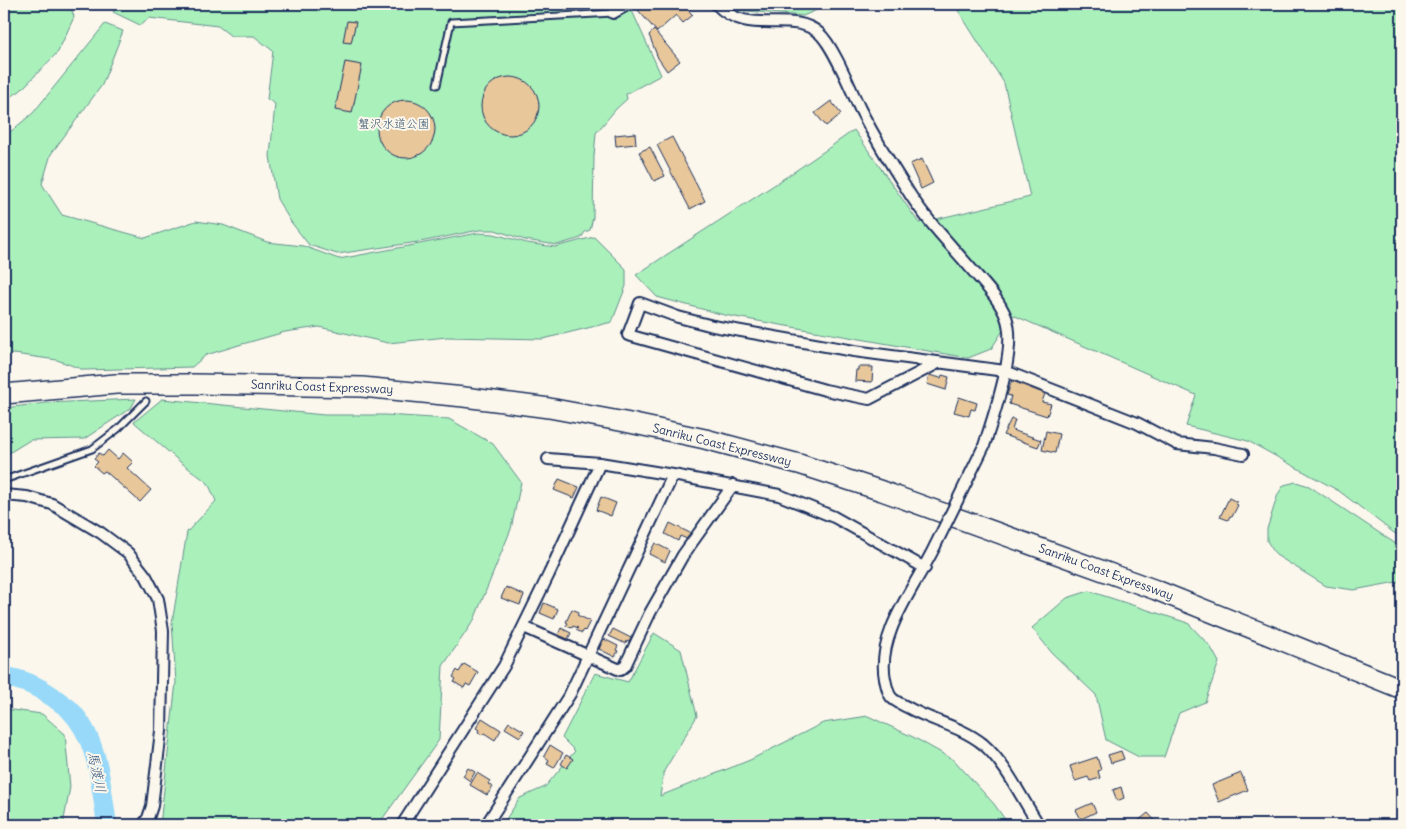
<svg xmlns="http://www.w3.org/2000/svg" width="1406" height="829" font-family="Delius,'Klee One',sans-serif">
	<rect width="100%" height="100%" fill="#fbf7ec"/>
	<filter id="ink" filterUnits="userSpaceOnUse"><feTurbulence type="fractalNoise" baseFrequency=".02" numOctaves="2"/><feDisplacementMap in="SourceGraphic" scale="10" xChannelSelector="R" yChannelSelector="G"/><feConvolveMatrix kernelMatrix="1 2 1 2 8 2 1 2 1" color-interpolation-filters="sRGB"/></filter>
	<g filter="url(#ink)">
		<!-- green -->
		<path fill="#aaf0bb" stroke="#62908c" d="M4,4H70L74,17L58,52L20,91L4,100Z
			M118,4H629L661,75L626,94L627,99L616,109L596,133L594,156L593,217L590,230L585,232L581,238L557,245L525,240L495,230H479L425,241L337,254L309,245L291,222L277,199L270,156L275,104L267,99L273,51L254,36H231L218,26L149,18L140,25L113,12Z
			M728,4H830L803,16L735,10Z
			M954,4H1402V539L1339,491L1248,441L1186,426L1196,395L1013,315L991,349L968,358L724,315L657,297L636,275C709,226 784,181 854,130L919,223L1030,197L1004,83Z
			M105,24L123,31L102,85L51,154L42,184L62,215L145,238L196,221L223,225L267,242L303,246L339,259L478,233L494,234L527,243L555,247L594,237L626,269V286L612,322L543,339L447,337L388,343L319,327L285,332L239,345L206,355L192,367L84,370L57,360L14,354L4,355V137L33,113Z
			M136,399L131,408L84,439L30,440L4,456V408L46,403Z
			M162,399L324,415H385L449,419L493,444L521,482L511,529L474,620L443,666L439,740L378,825H160L176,682L172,623L187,532L216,501L208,483L179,461L134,422Z
			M1296,482L1309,486L1402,548V581L1354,590L1326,586L1276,555L1267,541V529L1278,494L1284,485Z
			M1089,591L1188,623L1210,646L1219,662L1205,702L1179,713L1164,757H1139L1106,740L1096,695L1052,653L1032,628L1067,598Z
			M654,633L681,650L697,716L664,771L660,796L750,760L823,723L868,716L913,737L954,760L994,804L1009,825H502L520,798L545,787L575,751L562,738L595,673L628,682Z
			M4,709L42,714L65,734L70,787L63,825H4Z"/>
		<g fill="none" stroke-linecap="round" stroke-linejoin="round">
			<!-- river -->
			<path stroke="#98d9f9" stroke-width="20" d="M4,677C21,679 39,687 53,697C58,701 64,705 69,709C99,739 101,786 107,825"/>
		</g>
		<!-- building -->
		<path fill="#e8c79a" stroke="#1b2f5e" d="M644,4H685L683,5L693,15L683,23L676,15L657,32L637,9Z
			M347,21L356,22L351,43L343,42Z
			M654,30L680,61L667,71L658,58L649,35Z
			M345,62L362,65L352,113L335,110Z
			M481 106a29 29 0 1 1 58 0a29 29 0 1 1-58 0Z
			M377 129a29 29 0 1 1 58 0a29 29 0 1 1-58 0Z
			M831,101L841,114L826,126L815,113Z
			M635,133L636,144L616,146L615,135Z
			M672,137L705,201L690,209L657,145Z
			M650,147L665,176L654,181L639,152Z
			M922,159L933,183L921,189L910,164Z
			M858,367H873L872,382L855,381L856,370H858Z
			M929,375L941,378L942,375L949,377L946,390L927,384Z
			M1012,380L1046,391L1042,402L1051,404L1047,416L1009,404L1011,396L1007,395Z
			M959,397L977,403L975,410L971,409L969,416L954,412Z
			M1011,419L1015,420L1012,430L1041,440L1038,447L1003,435Z
			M1046,431L1059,434L1055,453L1042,450Z
			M108,450L118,459L123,453L133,462L127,468L151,490L140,502L105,471L102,473L94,466L98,462L94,459L99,453L103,456Z
			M559,479L579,487L574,498L554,490Z
			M601,497L616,503L611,516L596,510Z
			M1229,498L1237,502L1236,504L1238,505L1232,517L1230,516L1228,520L1220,517Z
			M670,523L690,533L687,539L680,536L678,541L665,534Z
			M655,543L670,551L665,562L649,554Z
			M506,587L524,595L520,605L501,598Z
			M544,603L558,609L554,619L540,613Z
			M572,609L579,612L577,615L590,621L585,631L584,630L582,633L576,630L578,628L573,626L572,628L566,626L568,623L566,622Z
			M561,628L571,633L568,639L558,635Z
			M613,629L633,639L631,643L627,641L626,644L609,636Z
			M604,639L618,646L616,650L618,651L615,657L599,649Z
			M464,664L478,672L470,686L466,684L464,688L454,682L456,679L453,677L457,670L459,672Z
			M482,718L501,730L495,740L484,733L482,735L478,732L479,730L476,728Z
			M509,722L524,731L520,737L505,728Z
			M550,745L563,753L554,768L547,764L549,760L544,756Z
			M1121,751L1124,759L1111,763L1108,755Z
			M566,755L573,759L567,768L561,764Z
			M1097,757L1101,770L1098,771L1100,778L1090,781L1088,777L1075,781L1070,766Z
			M468,768L475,772L470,781L463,776Z
			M477,773L490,781L488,784L493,787L487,795L470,785Z
			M1241,773L1248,790L1219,802L1212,785Z
			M1121,787L1124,798L1117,801L1113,790Z
			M1092,803L1096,812L1081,819L1076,810Z
			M1148,813L1159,825H1133Z"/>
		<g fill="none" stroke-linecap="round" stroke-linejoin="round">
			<!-- service casing -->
			<g stroke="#1b2f5e" stroke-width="9">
				<path id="service" d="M437,85L451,22L613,13
					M4,480L92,449L118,429L146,401"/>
			</g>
			<!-- minor casing -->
			<g stroke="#1b2f5e" stroke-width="14">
				<path id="minor" d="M716,4C748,38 791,9 819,33C833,45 851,90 860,109C874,136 890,163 906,188C924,218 950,244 973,271C985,285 999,299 1006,317C1018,348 994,414 984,446
					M613,13L629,4
					M938,363L869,399L825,390L628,335L640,303L678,317L713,326L854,351L1005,371L1137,423L1177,444L1214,448L1243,454
					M548,459L600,463L673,475L779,495L834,517L925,568
					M4,495L27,497L52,504L101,533L128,553L146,576L158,599L163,631L161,731L152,806L148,818L143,825
					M935,546C916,586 876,634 885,679C886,684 888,693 891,697C894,701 903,705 907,707C931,721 961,726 983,744C1007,765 1021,798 1039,825
					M524,627L620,670L625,666L650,613L683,555L733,485
					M402,825L504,666L549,574L600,463
					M486,825L570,694L673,475"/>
			</g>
			<!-- motorway casing -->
			<g stroke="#1b2f5e" stroke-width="22">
				<path id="motorway" d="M4,394L116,384H195L362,387L464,397L549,408L625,422L705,439L799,464L882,491L1156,590L1402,689"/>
			</g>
			<!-- service -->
			<use href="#service" stroke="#fbf7ec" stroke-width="5"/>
			<!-- minor -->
			<use href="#minor" stroke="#fbf7ec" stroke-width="10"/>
			<!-- motorway -->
			<use href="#motorway" stroke="#fbf7ec" stroke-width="19"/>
			<!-- minor-bridge casing -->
			<g stroke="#1b2f5e" stroke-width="14" stroke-linecap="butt">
				<path id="minor-bridge" d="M935,546L984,446"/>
			</g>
			<!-- minor-bridge -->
			<use href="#minor-bridge" stroke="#fbf7ec" stroke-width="10"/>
		</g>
	</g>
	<g text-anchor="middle" stroke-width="4" stroke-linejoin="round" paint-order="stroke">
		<!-- park labels -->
		<g font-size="12" fill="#385671" stroke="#fbf7ec">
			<text x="394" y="128">蟹沢水道公園</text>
		</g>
		<!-- street labels -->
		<g font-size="12" fill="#1b2f5e" stroke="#fbf7ec">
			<text transform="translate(322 387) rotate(2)" y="4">Sanriku Coast Expressway</text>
			<text transform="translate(722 445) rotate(14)" y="4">Sanriku Coast Expressway</text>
			<text transform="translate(1106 572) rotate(20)" y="4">Sanriku Coast Expressway</text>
		</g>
		<!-- water labels -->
		<g font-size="14" font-style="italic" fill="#3a5a85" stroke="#fbf7ec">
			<text transform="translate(97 772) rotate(78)" y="5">馬渡川</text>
		</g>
	</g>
	<!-- margin -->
	<rect width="1406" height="829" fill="none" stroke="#fbf7ec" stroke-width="20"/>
	<rect x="10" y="10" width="1386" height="809" fill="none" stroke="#1b2f5e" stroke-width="2" filter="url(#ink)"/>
</svg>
